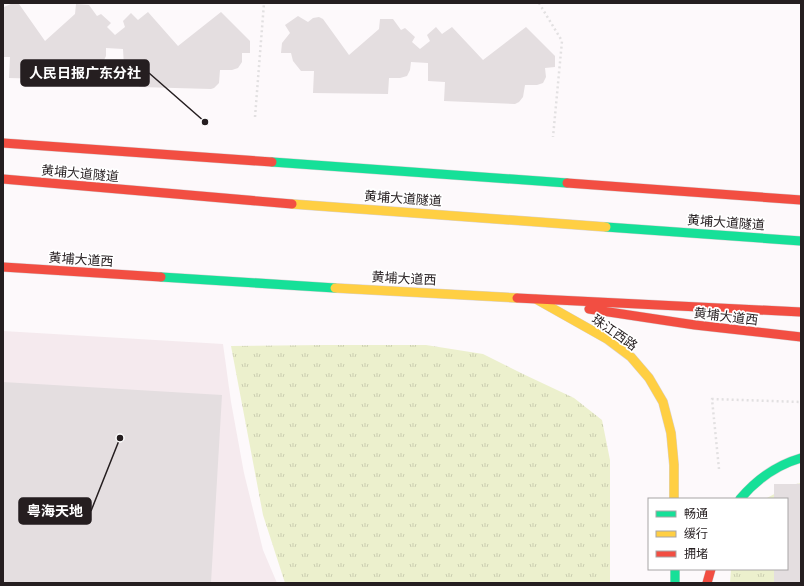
<svg xmlns="http://www.w3.org/2000/svg" width="804" height="586" font-family="Quicksand,'Noto Sans SC',sans-serif">
	<defs>
		<pattern id="park-tufts" width="24" height="20" patternUnits="userSpaceOnUse"><rect width="24" height="20" fill="#ecf0cd"/><path d="M3 7l-1-3M5 7V3M7 7l1-3M15 17l-1-3M17 17v-4M19 17l1-3" fill="none" stroke="#cacdb0"/></pattern>
	</defs>
	<rect width="100%" height="100%" fill="#fdf9fb"/>
	<!-- built -->
	<path fill="#f5eaee" d="M3,331L223,344L231,402L244,473L263,550L277,583H3Z"/>
	<!-- park -->
	<path fill="url(#park-tufts)" d="M326,345H426L483,354L523,374L574,398L602,420L610,460V583H285L263,515L231,346Z
		M801,483V583H730L731,569H787V499H765L791,485Z"/>
	<!-- building -->
	<path fill="#e4dee0" d="M13,3L19,4L45,41L75,14L76,4L89,5L97,16L101,14L111,23L107,27L115,35L125,27L123,21L131,13L138,20L148,12L178,46L221,12L250,41V53H242V62L238,68L232,70H220L219,83L214,88L211,89L139,87L140,68L124,67L123,49L106,48V56L103,62L96,64H85L84,80L9,78L10,57H3V7H4Z
		M298,16L308,22L313,18L319,17L323,19L349,55L379,29L380,19H393L401,30L405,28L415,37L412,42L420,49L430,41L427,35L436,27L442,34L452,27L483,60L526,27L555,56V67L545,68L546,77L543,83L537,85H525L523,97L519,102L515,104L444,101L445,82L428,81V63L411,62L410,70L407,76L400,78H389L388,94L313,93L314,71H301L293,61L291,53H281L282,43L290,33L285,25Z
		M3,382L222,395L211,583H3Z
		M774,484H801V583H774V569H787V499H774Z"/>
	<g fill="none" stroke-linecap="round" stroke-linejoin="round">
		<!-- fast casing -->
		<g stroke="#d8d2d4" stroke-width="10">
			<path id="fast" d="M272,162L567,183
				M606,227L801,241
				M161,277L335,288
				M740,499C756,480 777,465 801,458
				M675,569V583"/>
		</g>
		<!-- slow casing -->
		<g stroke="#d8d2d4" stroke-width="10">
			<path id="slow" d="M292,204L606,227
				M335,288L517,298
				M536,299L607,339L631,357L649,378L663,402L671,433L674,465V499"/>
		</g>
		<!-- jam casing -->
		<g stroke="#d8d2d4" stroke-width="10">
			<path id="jam" d="M3,143L272,162
				M3,179L292,204
				M567,183L801,200
				M3,267L161,277
				M517,298L801,312
				M589,309L695,325L801,337
				M707,583L711,569"/>
		</g>
		<!-- path -->
		<path stroke="#e2e0e1" stroke-width="2.5" stroke-dasharray="2 3" stroke-linecap="butt" d="M539,3L562,41L553,137
			M255,117L264,3
			M719,469L712,399L801,402"/>
		<!-- fast -->
		<use href="#fast" stroke="#16e098" stroke-width="9"/>
		<!-- slow -->
		<use href="#slow" stroke="#ffcf43" stroke-width="9"/>
		<!-- jam -->
		<use href="#jam" stroke="#f24e42" stroke-width="9"/>
	</g>
	<g text-anchor="middle" stroke-width="3.5" stroke-linejoin="round" paint-order="stroke">
		<!-- street labels -->
		<g font-size="13" fill="#251e20" stroke="#fff">
			<text transform="translate(80 173) rotate(5)" y="5">黄埔大道隧道</text>
			<text transform="translate(403 198) rotate(4)" y="5">黄埔大道隧道</text>
			<text transform="translate(726 222) rotate(4)" y="5">黄埔大道隧道</text>
			<text transform="translate(81 259) rotate(4)" y="5">黄埔大道西</text>
			<text transform="translate(404 278) rotate(3)" y="5">黄埔大道西</text>
			<text transform="translate(726 316) rotate(7)" y="5">黄埔大道西</text>
			<text transform="translate(615 332) rotate(35)" y="5">珠江西路</text>
		</g>
	</g>
	<!-- callouts -->
	<path fill="none" stroke="#251e20" stroke-width="1.5" d="M205 122L149 73M120 438L91 511"/>
	<g fill="#251e20" stroke="#fff" stroke-width="1.5">
		<circle cx="205" cy="122" r="4"/>
		<circle cx="120" cy="438" r="4"/>
	</g>
	<g fill="#251e20" stroke="#251e20" stroke-width="1.5">
		<rect x="21" y="60" width="128" height="26" rx="4"/>
		<rect x="19" y="498" width="72" height="26" rx="4"/>
	</g>
	<g font-size="14" text-anchor="middle" font-weight="bold" fill="#fff">
		<text x="85" y="78">人民日报广东分社</text>
		<text x="55" y="516">粤海天地</text>
	</g>
	<!-- border -->
	<rect width="804" height="586" fill="none" stroke="#251e20" stroke-width="8"/>
	<!-- legend -->
	<rect x="648" y="498" width="140" height="72" fill="#ffffff" stroke="#a8a5a6"/>
	<rect x="656" y="511" width="20" height="6" fill="#16e098" stroke="#a8a5a6"/>
	<text x="684" y="518" font-size="12" fill="#251e20">畅通</text>
	<rect x="656" y="531" width="20" height="6" fill="#ffcf43" stroke="#a8a5a6"/>
	<text x="684" y="538" font-size="12" fill="#251e20">缓行</text>
	<rect x="656" y="551" width="20" height="6" fill="#f24e42" stroke="#a8a5a6"/>
	<text x="684" y="558" font-size="12" fill="#251e20">拥堵</text>
</svg>
